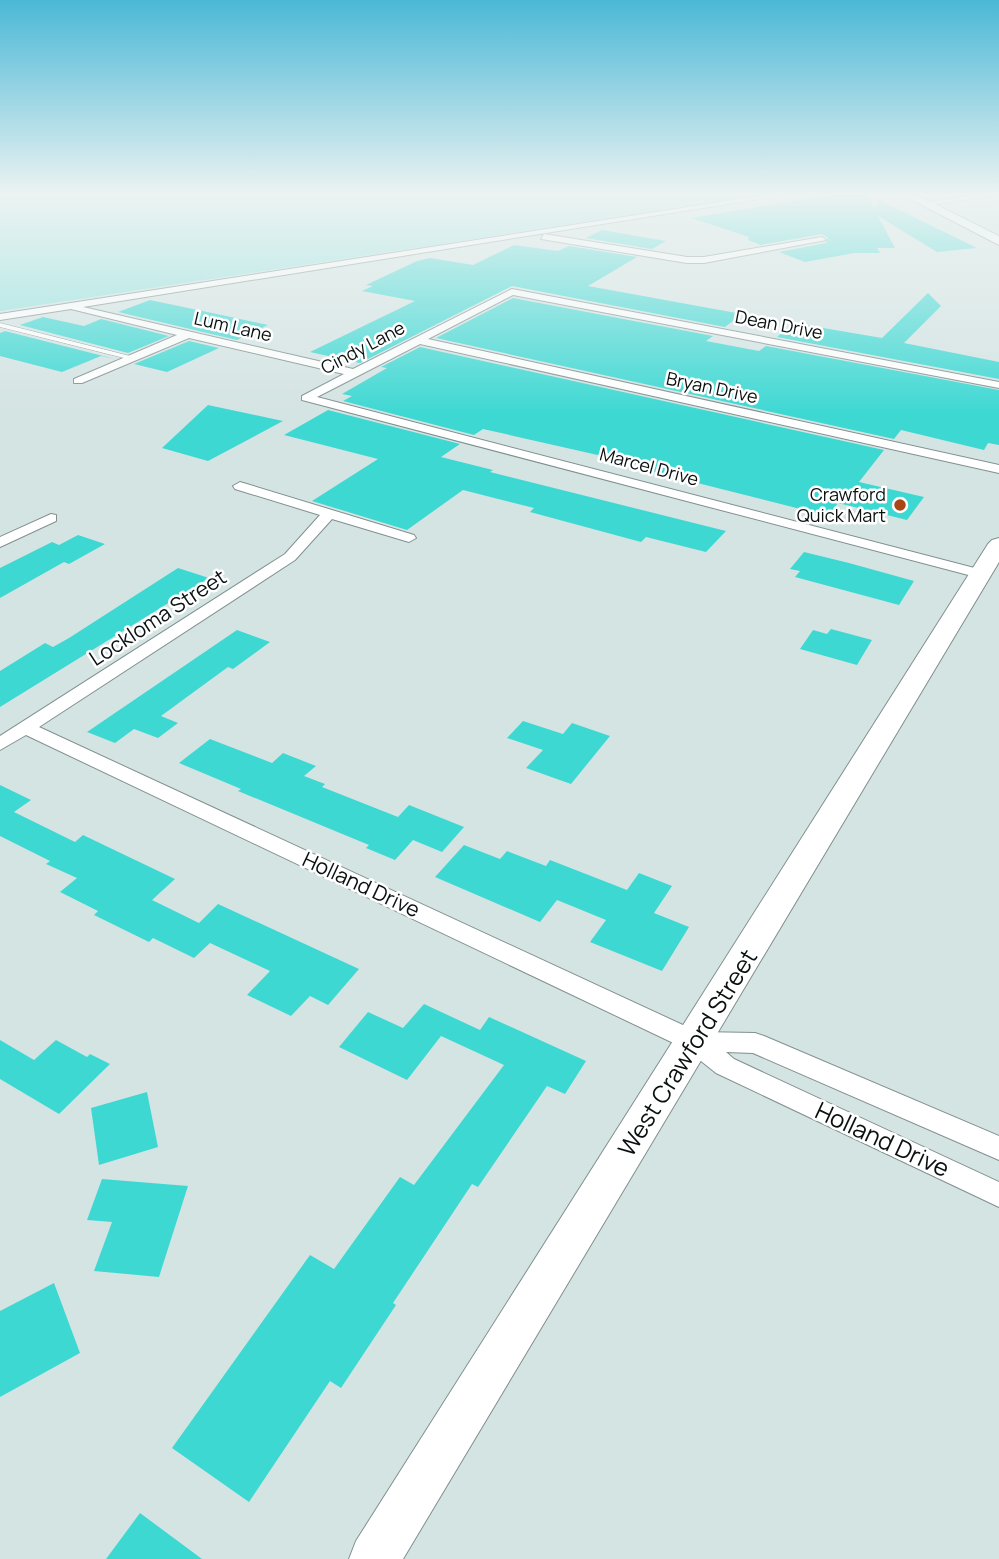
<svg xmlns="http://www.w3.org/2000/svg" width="999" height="1559" font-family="Manrope,sans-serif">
	<rect width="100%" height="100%" fill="#d4e4e3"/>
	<!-- green -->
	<path fill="#93e2df" d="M0,195H764L0,311Z"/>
	<!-- building -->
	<path fill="#3ed8d3" d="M832,195H868L874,208L879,200L977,248L937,252L878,216L895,248H877L880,253H854L805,262L779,252L826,243L828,238L822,234L761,245L748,240L749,237L691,218Z
		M602,230L666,241L652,249L586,238Z
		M514,245L558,251L569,246L637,257L588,286L742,314L725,327L512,286L360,363L310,352L415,301L362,291L373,286L366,285L417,261L430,258L473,265Z
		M928,293L941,306L904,343L999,362V379L777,337L794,323L882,338Z
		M513,298L713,336L706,341L759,351L766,346L999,390V445L988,443L984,450L901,430L894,439L436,338Z
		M150,300L217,314L268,325L237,340L118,312Z
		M43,317L84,326L101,319L169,336L128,353L20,325Z
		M5,331L115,359L101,356L62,372L0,356V333Z
		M189,341L219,348L167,372L134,364Z
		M420,347L884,450L859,482L924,497L907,520L838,503L828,516L638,468L642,465L483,429L474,435L343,401L352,396L342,394L387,368L381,367Z
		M208,405L283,421L208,461L162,448Z
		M328,410L460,444L441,457L493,470L490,472L726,531L706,552L646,537L641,542L530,512L534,508L463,490L407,530L312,501L378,459L284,435Z
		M78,535L105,544L69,564L64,562L0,598V568L52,542L59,545Z
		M804,552L849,563L914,581L899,605L795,577L800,571L790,569Z
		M178,568L209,578L0,707V671L45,643L53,647L69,638Z
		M831,629L872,640L857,665L800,649L813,630L827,634Z
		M237,630L270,642L233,669L228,667L161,716L178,723L158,738L134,729L115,743L87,732Z
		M523,721L563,734L572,723L610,736L571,784L526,768L543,750L507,738Z
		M210,739L272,763L283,753L316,766L304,776L325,784L322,787L398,817L409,805L464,827L442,852L413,840L395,860L366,848L369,845L238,791L241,789L179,763Z
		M0,785L31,800L14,812L75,842L83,835L175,879L152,900L199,923L218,904L359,969L328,1005L310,996L291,1016L247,995L270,971L210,943L194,958L153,938L149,942L94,915L98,911L60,892L77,878L46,864L50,861L0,836Z
		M464,845L500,859L507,851L546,866L550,860L627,890L639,873L672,886L654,913L689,927L662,971L590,942L606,920L557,900L540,922L435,877Z
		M424,1004L480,1030L489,1017L586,1061L565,1094L547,1086L478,1187L472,1184L393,1303L396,1305L341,1388L330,1381L249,1502L172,1448L310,1255L334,1269L400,1177L414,1185L504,1065L441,1036L407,1080L339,1047L368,1012L403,1028Z
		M0,1040L34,1060L56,1040L87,1057L90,1054L110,1064L59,1114L0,1079Z
		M147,1092L158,1147L99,1165L91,1108Z
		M102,1179L188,1186L159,1277L94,1271L112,1222L87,1220Z
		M54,1283L80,1353L0,1397V1311Z
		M140,1513L202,1559H106Z"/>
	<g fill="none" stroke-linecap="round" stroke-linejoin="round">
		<!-- lane casing -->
		<g stroke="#81908f" stroke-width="1">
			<path id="lane" d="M0,323L134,357L135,358L132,360L0,327Z"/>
		</g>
		<!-- street casing -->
		<g stroke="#81908f" stroke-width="2">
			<path id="street" d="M766,195H784L83,307L353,369L512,289L999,382V388L513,295L428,339L999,465V473L420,344L317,397L986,571L989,574L986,577H976L302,400V396L344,374L189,338L82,383H74V379L177,335L71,309L0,320V314Z
				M976,195H999L926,205L922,203Z
				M544,234L687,257H704L822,237L826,240L704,263H687L541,239Z
				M240,482L414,535L416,538L409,542L332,519L295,560L39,727L698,1032L755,1033L764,1036L999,1136V1160L753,1053L726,1052L734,1059L999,1182V1207L716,1073L686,1049L26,735L0,750V736L285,554L320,515L235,489L233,486Z
				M51,514L56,515V521L0,547V537Z"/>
		</g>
		<!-- secondary casing -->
		<g stroke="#81908f" stroke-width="2">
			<path id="secondary" d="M903,195H917L999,236V245Z
				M999,538V562L403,1559H349L356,1541L988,544L992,540Z"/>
		</g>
		<!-- lane -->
		<use href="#lane" fill="#fff" fill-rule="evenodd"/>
		<!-- street -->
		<use href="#street" fill="#fff" fill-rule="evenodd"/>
		<!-- secondary -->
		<use href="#secondary" fill="#fff" fill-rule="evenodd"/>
	</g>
	<!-- sky -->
	<linearGradient id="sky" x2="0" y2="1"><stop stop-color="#4bb8d6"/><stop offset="0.47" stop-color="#ecf3f2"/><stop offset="1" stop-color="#ecf3f2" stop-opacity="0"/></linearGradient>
	<rect width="999" height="413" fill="url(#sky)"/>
	<!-- markers -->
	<circle fill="#aa4517" stroke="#fff" stroke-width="2.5" cx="900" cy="505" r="7"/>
	<g text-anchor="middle" stroke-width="5" stroke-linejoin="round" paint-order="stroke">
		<!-- far-street labels -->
		<g font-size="18" fill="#0a1010" stroke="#fff">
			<text transform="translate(779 325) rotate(11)" y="6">Dean Drive</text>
			<text transform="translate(233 327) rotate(13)" y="6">Lum Lane</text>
			<text transform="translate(363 348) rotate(-28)" y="6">Cindy Lane</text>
			<text transform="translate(712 388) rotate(12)" y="6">Bryan Drive</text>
			<text transform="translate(649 467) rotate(15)" y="6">Marcel Drive</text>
		</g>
		<!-- far-poi labels -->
		<g font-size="18" fill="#0a1010" stroke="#fff" text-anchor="end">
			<text x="886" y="501">Crawford<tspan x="886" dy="21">Quick Mart</tspan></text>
		</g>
		<!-- street labels -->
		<g font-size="21" fill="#0a1010" stroke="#fff">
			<text transform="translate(158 618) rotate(-33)" y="7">Lockloma Street</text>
			<text transform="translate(361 885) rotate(25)" y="7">Holland Drive</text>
		</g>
		<!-- near-street labels -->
		<g font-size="24" fill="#0a1010" stroke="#fff">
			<text transform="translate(688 1053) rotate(-58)" y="8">West Crawford Street</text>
			<text transform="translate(882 1140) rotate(25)" y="8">Holland Drive</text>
		</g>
	</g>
</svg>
